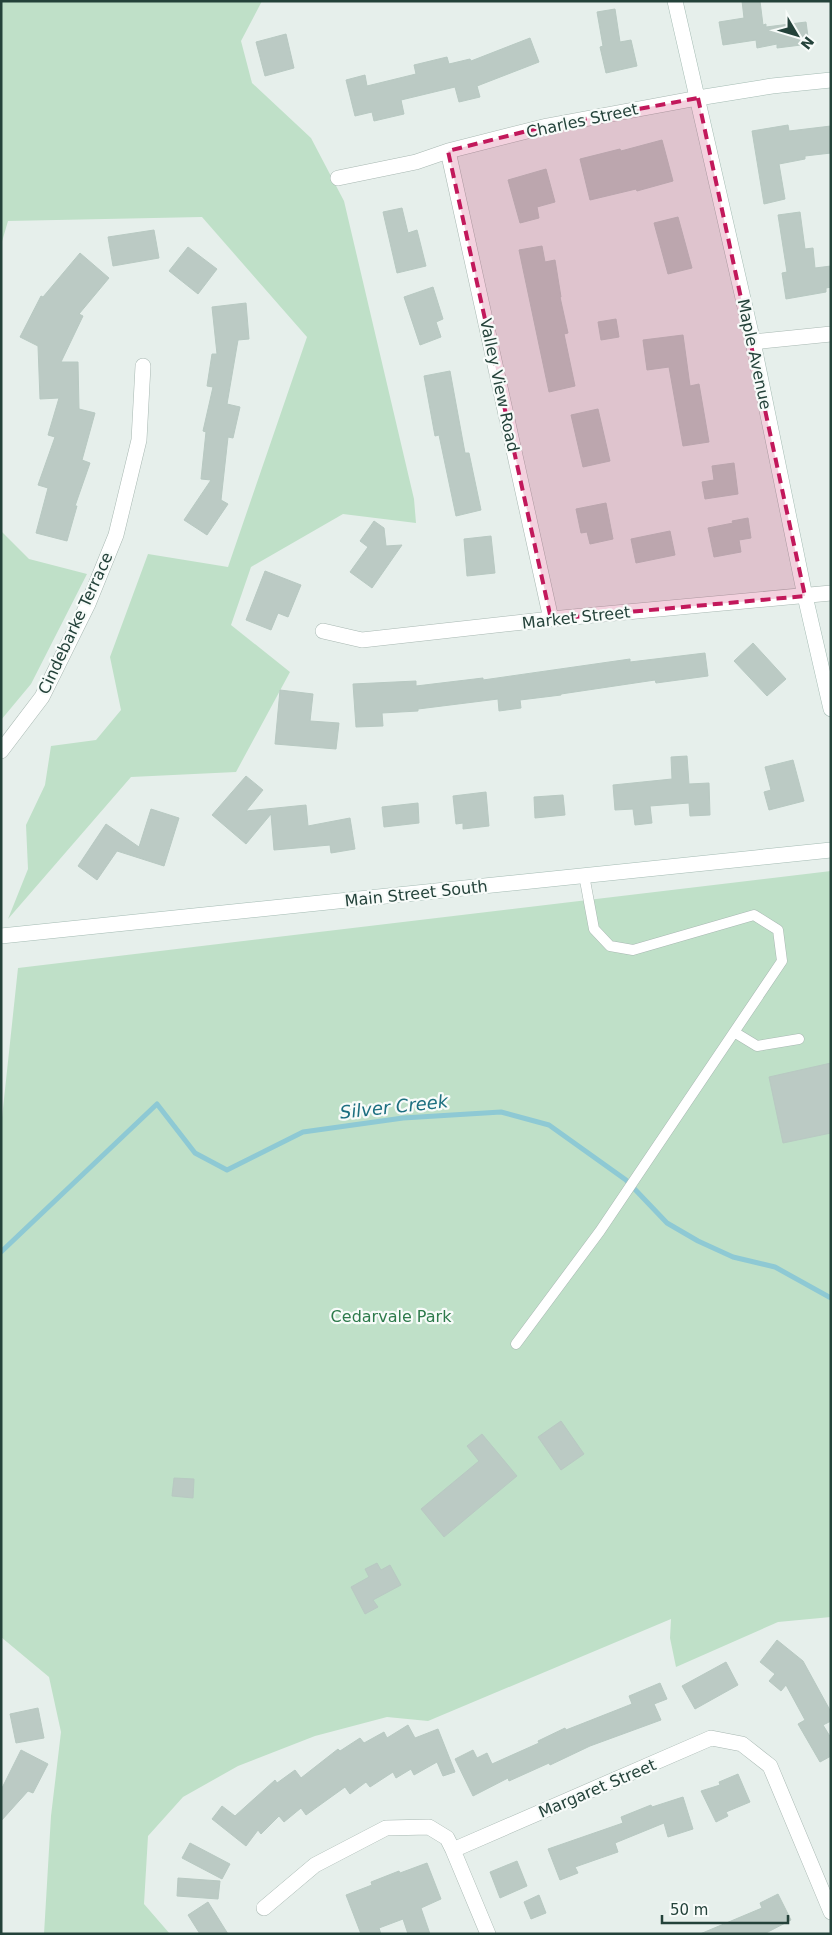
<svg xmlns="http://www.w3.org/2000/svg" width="832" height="1935" font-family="'DejaVu Sans',sans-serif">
	<rect width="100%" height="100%" fill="#e6efeb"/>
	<!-- green -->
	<path fill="#bfe0c8" d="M1,1H262L241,41L252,83L311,138L344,201L414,499L416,523L343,514L251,567L231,625L290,672L236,772L131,777L8,919L28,869L26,825L45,785L51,746L96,740L121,710L110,657L148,554L228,567L307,337L202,217L8,221L1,245Z
		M1,531L29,559L87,574L31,684L1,720Z
		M831,871V1617L778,1622L676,1667L670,1638L671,1619L428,1721L387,1717L315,1736L238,1766L183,1797L148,1836L144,1904L170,1934H44L51,1816L61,1732L49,1677L1,1637V1127L18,968Z"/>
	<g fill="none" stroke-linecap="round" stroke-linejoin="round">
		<!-- stream -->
		<path stroke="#8ec9d4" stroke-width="5" d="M1,1252L157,1104L195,1153L227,1170L303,1132L403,1118L501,1112L549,1125L626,1180L667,1223L698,1241L733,1257L775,1267L831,1298"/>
	</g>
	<!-- building -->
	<path fill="#bbcac4" stroke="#b8c9c2" d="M742,1H760L763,25L766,24V27L806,22L809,44L777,48V44L757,48L756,40L723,45L719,22L744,18Z
		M615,9L620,42L631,40L637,66L606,73L600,47L603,46L597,12Z
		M286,34L294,68L265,76L256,42Z
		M530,38L539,62L477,86L480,97L459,102L455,87L401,100L404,114L374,121L372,112L355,116L346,80L365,75L367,86L416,74L414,65L447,57L449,64L470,59L471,61Z
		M788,125L789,131L831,126V153L805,156V159L779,164L785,199L764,204L752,131Z
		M662,140L673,181L637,191L636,189L590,200L580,159L620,149L621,151Z
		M546,169L555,202L537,207L539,218L520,223L508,180Z
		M402,208L408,233L417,230L426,266L397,273L383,212Z
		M800,212L805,249L813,248L815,268L831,266V287L826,288V292L786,299L782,273L787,272L778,215Z
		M678,217L692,268L668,274L654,223Z
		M154,230L159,258L113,266L108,237Z
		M542,246L545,262L555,260L561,297H560L568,333L564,334L575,386L549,392L519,250Z
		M188,247L217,269L198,294L169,271Z
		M80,253L109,278L79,314L83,316L61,362H78L79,409L95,413L82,460L90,463L75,506H77L67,541L36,533L48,488L38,485L55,437L48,435L59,398L40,399L38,346L20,337L41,296L43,297Z
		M433,287L443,319L436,322L441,337L420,345L404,297Z
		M246,303L249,339L238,340L227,404L240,407L233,438L228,437L221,500L228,504L207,535L184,520L211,480L201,479L206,432L203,431L213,387L207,386L212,354H217L212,307Z
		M616,319L619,337L601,340L598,322Z
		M683,335L690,386L699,384L709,442L683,446L669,367L647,370L643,340Z
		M450,371L465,453H469L481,510L456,516L439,435L435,436L424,376Z
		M598,409L610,461L583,467L571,415Z
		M734,463L738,494L705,499L702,482L714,480L712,466Z
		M606,503L613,539L590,544L587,532L581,533L576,509Z
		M748,518L751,538L739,540L741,552L714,557L708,528L733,523L732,521Z
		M374,521L384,528L386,546L402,545L372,588L350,572L368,547L360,541Z
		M670,531L675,555L636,563L631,539Z
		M491,536L495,573L467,576L464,539Z
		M265,571L301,585L288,617L278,613L271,630L246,620Z
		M753,643L786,679L767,696L734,661Z
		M705,653L708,676L656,683L655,680L561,694V695L520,700L521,708L499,711L498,699L418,709V711L382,713L383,726L356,727L353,684L416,681V686L483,678V680L630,659V662Z
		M280,690L313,694L310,721L339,723L336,749L275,744Z
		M687,756L689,784L709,783L710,815L690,816L689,803L650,806L652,823L635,825L633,809L615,810L613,785L672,779L671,757Z
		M793,760L804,801L769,810L764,792L771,790L765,767Z
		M246,776L263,790L246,811L306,805L308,826L350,818L355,849L331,853L330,845L274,850L271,814L246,844L212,815Z
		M486,792L489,826L463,829V823L456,824L453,796Z
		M563,795L565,815L535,818L534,797Z
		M418,803L419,823L384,827L382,807Z
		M151,809L179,818L164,866L117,851L97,880L78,866L106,824L139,847Z
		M831,1063V1133L783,1143L769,1077Z
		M561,1421L584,1454L561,1470L538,1437Z
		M482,1434L517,1476L444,1537L421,1509L479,1461L467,1446Z
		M174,1478L194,1479L193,1498L172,1496Z
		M377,1563L381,1570L390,1565L401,1585L373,1600L378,1607L365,1614L351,1587L369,1577L365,1569Z
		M777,1640L803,1661L831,1712V1721L823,1725L831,1738V1756L820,1762L798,1724L805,1720L786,1685L781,1691L769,1681L775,1674L760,1662Z
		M726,1662L738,1685L695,1709L682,1686Z
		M660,1683L667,1699L654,1704L661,1720L590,1746L550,1765L549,1763L509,1781L508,1778L473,1796L455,1759L473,1750L477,1758L487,1753L492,1764L539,1743L538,1741L565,1728L566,1730L632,1704L629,1696Z
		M38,1708L44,1738L16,1743L10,1714Z
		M408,1725L415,1738L438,1729L455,1772L443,1776L437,1762L414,1775L411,1769L396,1778L393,1772L370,1787L366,1782L350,1794L345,1787L306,1815L301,1808L284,1822L279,1816L261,1834L258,1830L246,1846L212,1819L222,1806L235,1816L275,1780L277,1783L295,1770L301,1778L338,1749L340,1751L360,1738L364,1743L384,1732L387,1738Z
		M21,1750L48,1764L33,1793L28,1791L1,1821V1790Z
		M738,1774L750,1802L726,1812L728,1816L716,1822L701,1791L720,1785L719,1782Z
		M683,1797L693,1829L668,1837L664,1823L615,1843L618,1852L575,1867L578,1873L560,1880L548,1849L623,1823L621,1817L651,1805L652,1807Z
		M190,1843L230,1864L222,1879L182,1858Z
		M517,1861L527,1886L500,1898L490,1872Z
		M427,1863L441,1899L421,1908L430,1934H408L403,1919L379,1928L381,1934H361L346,1895L372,1885L371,1882L399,1871L400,1873Z
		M178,1878L220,1881L218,1899L177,1896Z
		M778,1894L791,1920L764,1934H700L762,1908L760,1903Z
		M539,1895L546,1913L531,1919L524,1902Z
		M208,1902L228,1934H200L188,1915Z"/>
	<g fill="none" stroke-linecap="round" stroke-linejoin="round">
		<!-- lane casing -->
		<g stroke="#a8b8b2" stroke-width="11">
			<path id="lane" d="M734,1032L757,1046L799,1039
				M516,1344L600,1231L782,961L778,930L754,915L633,950L610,946L594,929L584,875"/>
		</g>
		<!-- street casing -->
		<g stroke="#a8b8b2" stroke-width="16">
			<path id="street" d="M448,151L551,619
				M338,178L416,162L448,151L547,126L698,98
				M753,342L831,334
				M323,631L362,640L551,619L831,593
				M1,751L42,697L88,604L116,535L139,440L143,366
				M453,1850L711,1738L742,1744L770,1766L831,1912
				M264,1908L315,1865L386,1828L429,1827L447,1838L453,1850L488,1934"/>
		</g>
		<!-- secondary casing -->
		<g stroke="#a4bbb3" stroke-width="16">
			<path id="secondary" d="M675,1L753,342L805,596L831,709
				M698,98L772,86L831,80
				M1,936L831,850"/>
		</g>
		<!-- lane -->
		<use href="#lane" stroke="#fff" stroke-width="10"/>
		<!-- street -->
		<use href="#street" stroke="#fff" stroke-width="15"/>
		<!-- secondary -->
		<use href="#secondary" stroke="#fff" stroke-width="15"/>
	</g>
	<!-- marked area -->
	<path fill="#c2185b" fill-opacity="0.2" stroke="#c2185b" stroke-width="4" stroke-dasharray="10 6" stroke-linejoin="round" d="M698,98L805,596L551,619L448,151L547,126Z"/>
	<g text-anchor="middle" stroke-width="4.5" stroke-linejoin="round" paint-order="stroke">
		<!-- street labels -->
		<g font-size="16" fill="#24423a" stroke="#f7fbf9">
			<text transform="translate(582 120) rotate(-12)" y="6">Charles Street</text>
			<text transform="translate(755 354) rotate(78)" y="6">Maple Avenue</text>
			<text transform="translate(500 385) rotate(78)" y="6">Valley View Road</text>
			<text transform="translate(576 617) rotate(-6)" y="6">Market Street</text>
			<text transform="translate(75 623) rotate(-65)" y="6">Cindebarke Terrace</text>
			<text transform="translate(416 893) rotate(-6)" y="6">Main Street South</text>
			<text transform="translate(597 1788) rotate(-23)" y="6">Margaret Street</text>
		</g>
		<!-- park labels -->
		<g font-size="16" fill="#2d7a4b" stroke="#f7fbf9">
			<text x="391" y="1322">Cedarvale Park</text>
		</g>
		<!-- water labels -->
		<g font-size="18" font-style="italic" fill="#1c6f80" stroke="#f7fbf9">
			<text transform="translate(394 1107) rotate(-6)" y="6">Silver Creek</text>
		</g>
	</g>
	<!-- border -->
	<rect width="832" height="1935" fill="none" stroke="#24423a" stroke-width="5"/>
	<!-- north arrow -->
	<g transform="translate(797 35) rotate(128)" stroke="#f7fbf9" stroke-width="4" paint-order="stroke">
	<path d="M0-4L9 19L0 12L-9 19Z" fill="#24423a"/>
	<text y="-8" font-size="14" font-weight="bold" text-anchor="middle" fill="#24423a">N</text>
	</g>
	<!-- scale -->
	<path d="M662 1915v8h126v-8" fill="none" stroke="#24423a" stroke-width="2.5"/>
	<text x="670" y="1915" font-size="15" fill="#24423a" stroke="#f7fbf9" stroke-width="4" paint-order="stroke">50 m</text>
</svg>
